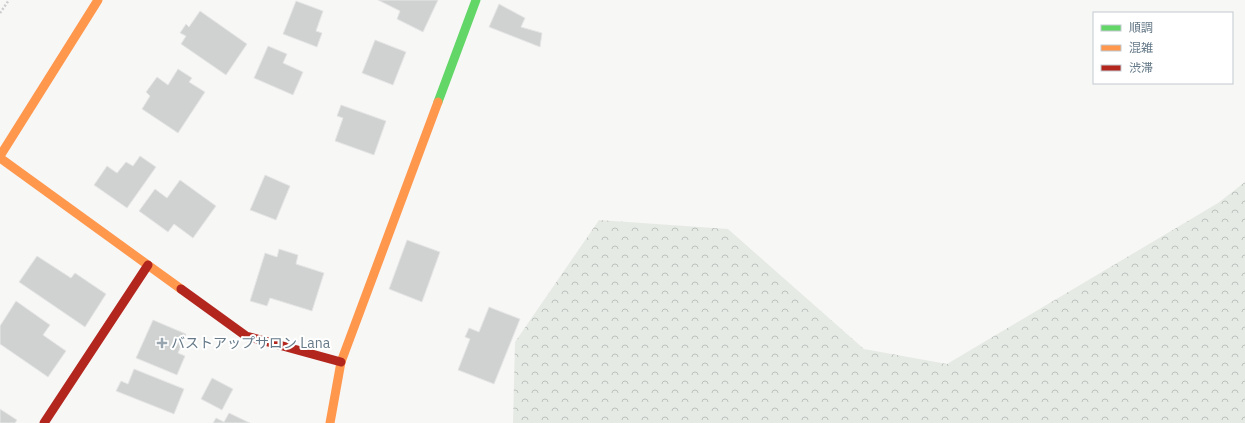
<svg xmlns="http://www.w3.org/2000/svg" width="1245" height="423" font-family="'IBM Plex Sans','Noto Sans JP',sans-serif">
	<defs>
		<pattern id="forest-crowns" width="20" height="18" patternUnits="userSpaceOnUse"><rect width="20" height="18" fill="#e6eae4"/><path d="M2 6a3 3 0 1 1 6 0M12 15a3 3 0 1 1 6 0" fill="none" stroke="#bec2bf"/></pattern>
	</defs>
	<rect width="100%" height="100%" fill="#f7f7f6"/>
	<!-- forest -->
	<path fill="url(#forest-crowns)" d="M1245,182V423H513L515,342L599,220L728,229L864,349L947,364L1218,203Z"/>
	<!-- building -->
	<path fill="#d0d2d2" stroke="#e6e6e6" d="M378,0H438L423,32L397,19L400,11Z
		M296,1L323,11L316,31L322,33L317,47L283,34Z
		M499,4L525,18L521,27L542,33L540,47L489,27Z
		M200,11L247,44L226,75L181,44L186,36L180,33L186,24L189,27Z
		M375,40L406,52L393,85L362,73Z
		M268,46L287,54L283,63L303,72L293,95L254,78Z
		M178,69L192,78L189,82L205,92L178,133L142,109L150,96L146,92L157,77L168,85Z
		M341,105L386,121L374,155L335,141L343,118L337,116Z
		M140,156L156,167L127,208L94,185L107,166L117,173L126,162L133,166Z
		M265,175L290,186L276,220L250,210Z
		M180,180L216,206L193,238L174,224L168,232L139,211L155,189L167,198Z
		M407,240L440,252L422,302L389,289Z
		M279,249L298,255L296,264L324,273L312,311L270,298L267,306L250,301L265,253L277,257Z
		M37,256L71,278L75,273L106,294L85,327L19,282Z
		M16,301L50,325L43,335L66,351L48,377L0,344V326Z
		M489,307L520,319L494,384L458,370L470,339L465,337L469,328L479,332Z
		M153,320L186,334L178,353L185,356L177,375L136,358Z
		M134,369L184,389L174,414L116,391L121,381L128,384Z
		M212,378L233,389L222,410L201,399Z
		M0,409L17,420L15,423H0Z
		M229,413L250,423H213L216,418L224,422Z"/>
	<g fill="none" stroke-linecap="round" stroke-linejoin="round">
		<!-- path -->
		<path stroke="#cccdce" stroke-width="2.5" stroke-dasharray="2 2" stroke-linecap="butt" d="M0,13L9,0"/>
		<!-- fast -->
		<path stroke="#63d668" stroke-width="9" d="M438,102L476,0"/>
		<!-- slow -->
		<path stroke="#ff974d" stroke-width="9" d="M0,156L98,0
			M0,158L181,289
			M330,423L341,362L438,102"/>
		<!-- jam -->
		<path stroke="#b3261e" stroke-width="9" d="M181,289L246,336L341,362
			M44,423L148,265"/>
	</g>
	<!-- markers -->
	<path fill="#98a5ae" stroke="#fff" stroke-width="1.5" d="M160 337h4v4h4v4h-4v4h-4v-4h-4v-4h4z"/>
	<g text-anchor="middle" stroke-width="4" stroke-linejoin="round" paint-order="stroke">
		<!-- poi labels -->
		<g font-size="14" fill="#657988" stroke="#fff" text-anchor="start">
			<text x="171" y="348">バストアップサロン Lana</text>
		</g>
	</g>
	<!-- legend -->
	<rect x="1093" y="12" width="140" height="72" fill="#ffffff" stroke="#c1c9cf"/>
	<rect x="1101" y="25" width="20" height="6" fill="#63d668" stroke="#c1c9cf"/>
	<text x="1129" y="32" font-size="12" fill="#657988">順調</text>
	<rect x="1101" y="45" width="20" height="6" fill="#ff974d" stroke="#c1c9cf"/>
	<text x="1129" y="52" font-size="12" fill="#657988">混雑</text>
	<rect x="1101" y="65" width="20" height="6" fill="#b3261e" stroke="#c1c9cf"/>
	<text x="1129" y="72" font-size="12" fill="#657988">渋滞</text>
</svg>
